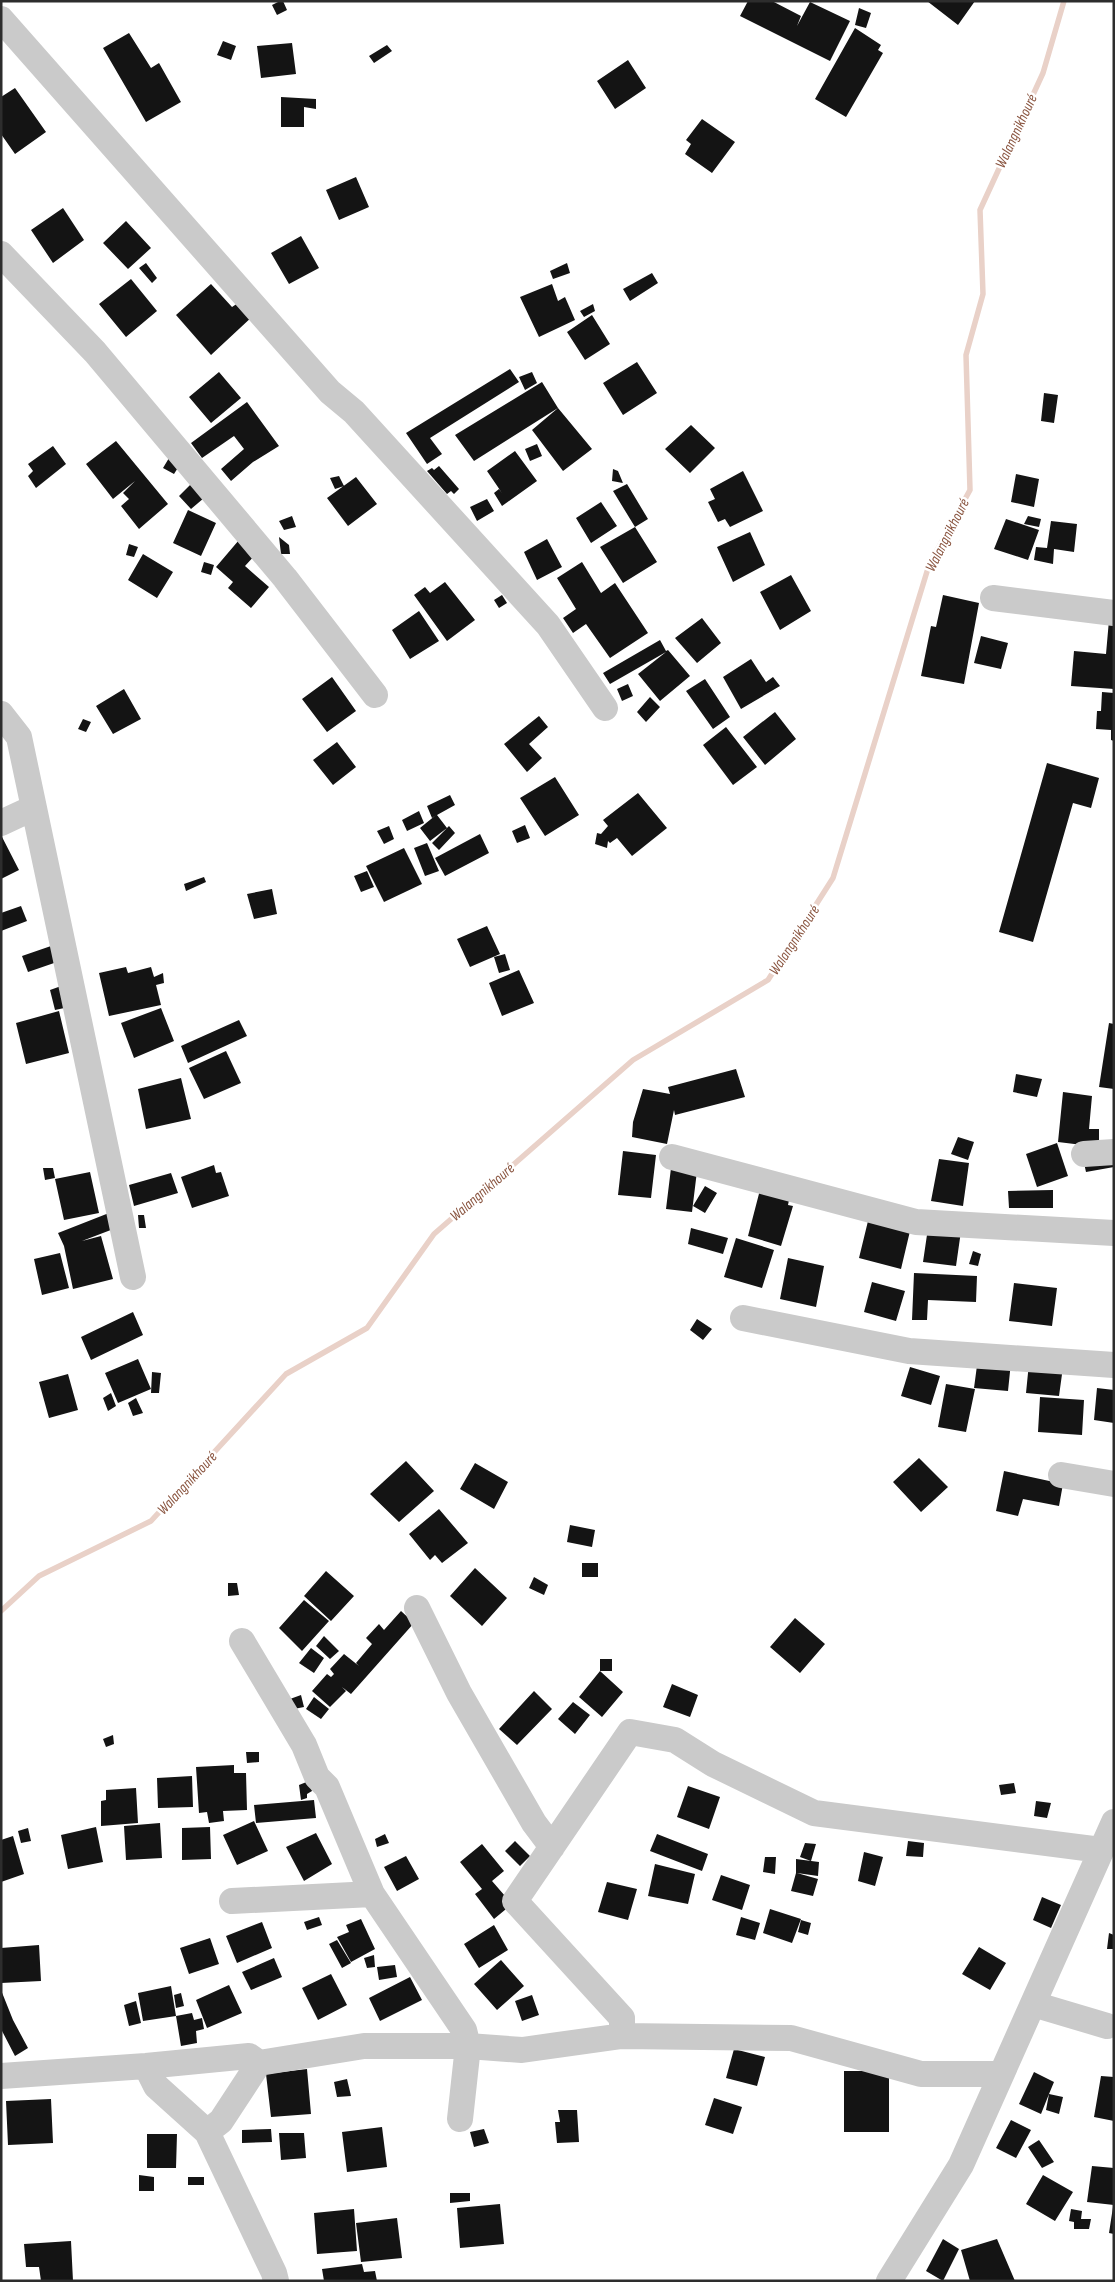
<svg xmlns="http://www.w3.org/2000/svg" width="1115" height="2282" font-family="'Sofia Sans Condensed',sans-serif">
	<rect width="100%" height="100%" fill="#fff"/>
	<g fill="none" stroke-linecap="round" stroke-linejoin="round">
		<!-- stream -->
		<path stroke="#e9d1c8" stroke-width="5.5" d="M1,1611L39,1576L151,1521L286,1374L367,1328L434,1234L633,1060L768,980L833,878L929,565L970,490L966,355L983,294L980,210L1043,73L1064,1"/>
	</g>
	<!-- building -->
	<path fill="#141414" d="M280,1H283L287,10L277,15L272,5Z
		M748,1H772L801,16L797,26L810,2L850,21L830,61L740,16Z
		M927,1H975L958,25Z
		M859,8L871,13L866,28L855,25Z
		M855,28L881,45L878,50L883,53L846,117L815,99Z
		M129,33L151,68L159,63L181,102L146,122L103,48Z
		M223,41L236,46L231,60L217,55Z
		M292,43L296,74L261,78L257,46Z
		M387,45L392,51L374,63L369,56Z
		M628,60L646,88L615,109L597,81Z
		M15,88L46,132L15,154L1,134V97Z
		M281,97L316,99V109L304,107V127H281Z
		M702,119L735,142L712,173L685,154L691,144L686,140Z
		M356,177L369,207L339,220L326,190Z
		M63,208L84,240L53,263L31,230Z
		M126,221L151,248L128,269L103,243Z
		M301,236L319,268L289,284L271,253Z
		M146,263L157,278L152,283L139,268Z
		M567,263L570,273L553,279L550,271Z
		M652,273L658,283L630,301L623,289Z
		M131,279L157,311L126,337L99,304Z
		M211,284L232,307L241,301L254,315L211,355L176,315Z
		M552,284L558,301L565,297L575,320L539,337L520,297Z
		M593,304L595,311L584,317L580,311Z
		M592,315L610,344L585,360L567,332Z
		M637,362L657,393L623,415L603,383Z
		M510,369L519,382L430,438L442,454L427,464L406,433Z
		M219,372L241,398L211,423L189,397Z
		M532,372L537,383L525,390L519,377Z
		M542,382L558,408L592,449L563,471L532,430L558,408L474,461L455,435Z
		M1044,393L1058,395L1054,423L1041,421Z
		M247,402L279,446L253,462L231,481L221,469L244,449L234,436L202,458L191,443Z
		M691,425L715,448L690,473L665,449Z
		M116,441L168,504L139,529L121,506L129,499L123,493L135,481L113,499L86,464Z
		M537,444L542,456L530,461L525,449Z
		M53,446L66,464L36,488L28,476L33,471L28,464Z
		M515,451L537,481L502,506L494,493L499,489L502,493L487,471Z
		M169,458L179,466L174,474L163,468Z
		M439,466L459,489L454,494L451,491L447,494L427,471L432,468L434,470Z
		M613,469L618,471L623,483L612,481Z
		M743,471L763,511L730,527L725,519L718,522L708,502L715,499L710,489Z
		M1016,474L1039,479L1034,507L1011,502Z
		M339,476L344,486L335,489L330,478Z
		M356,477L377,504L348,526L327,498Z
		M192,483L204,498L191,509L179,496Z
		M627,484L648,519L635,527L657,562L623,583L600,547L635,527L613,491Z
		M487,499L494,511L477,521L470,507Z
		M601,502L617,526L591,543L576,518Z
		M188,510L216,523L201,556L173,543Z
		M292,516L296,527L284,530L279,521Z
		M1028,516L1041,519L1039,527L1024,524Z
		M1006,519L1039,530L1028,560L994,549Z
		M1051,521L1077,524L1074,552L1054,549L1053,564L1034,560L1036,547L1047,548Z
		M750,532L765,565L733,582L717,547Z
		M279,537L289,545L290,554H281Z
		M547,539L562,567L537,580L524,552Z
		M239,540L256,554L245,566L269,587L251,608L228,588L233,582L216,567Z
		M129,544L138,547L134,557L126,555Z
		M143,554L173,572L157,598L128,580Z
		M204,562L214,565L211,575L201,572Z
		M582,562L601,593L615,583L648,633L610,658L586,624L573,633L563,618L576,609L557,578Z
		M791,575L811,611L780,630L760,592Z
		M445,582L475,620L447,641L414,595L425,587L430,593Z
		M502,595L507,603L499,608L494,600Z
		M943,595L979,603L964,684L921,676L931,626L936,627Z
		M419,611L439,641L410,659L392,630Z
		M702,618L721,643L697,663L675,638Z
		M1109,620H1114V689L1071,686L1074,651L1106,654Z
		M981,636L1008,643L1001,669L974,663Z
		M660,640L666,651L668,650L690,676L660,701L638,674L666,652L610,684L603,673Z
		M751,659L766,682L773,677L780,686L741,709L723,677Z
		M332,677L356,711L327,732L302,699Z
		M705,679L730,717L713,729L686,691Z
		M628,684L633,696L622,701L617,689Z
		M124,689L141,719L113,734L96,706Z
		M1102,692L1114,693V741L1111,740V730L1096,729L1097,711H1101Z
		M650,697L660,707L646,722L637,712Z
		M775,712L796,739L765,765L743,737Z
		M539,716L548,727L529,744L542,758L527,772L504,744Z
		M83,719L91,722L86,732L78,729Z
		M726,727L757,767L733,785L703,745Z
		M337,742L356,767L333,785L313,760Z
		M1047,763L1099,778L1091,808L1073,803L1033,942L999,932Z
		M555,777L579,815L545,836L520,798Z
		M638,793L667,828L632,856L617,838L610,843L608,841L607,848L595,844L597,833L601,834L608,826L603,820Z
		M450,795L455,805L437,815L447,828L449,826L455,833L439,850L432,843L447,828L430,841L420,828L436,815L432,818L427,806Z
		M419,811L424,823L407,831L402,820Z
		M525,825L530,838L517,843L512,831Z
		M389,826L394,839L384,844L377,831Z
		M480,834L489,853L445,876L435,858Z
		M1,835L19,870L1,879Z
		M427,843L439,871L425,876L414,848Z
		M404,848L422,884L384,902L366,866Z
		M367,871L374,887L361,892L354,876Z
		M204,877L206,882L186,891L184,884Z
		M272,889L277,914L254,919L247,894Z
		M21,906L27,921L1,931V913Z
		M487,926L500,954L470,967L457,939Z
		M51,946L57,962L28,972L22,956Z
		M505,954L510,970L499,973L494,957Z
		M126,967L128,973L151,967L154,977L163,973L164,983L156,985L161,1005L109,1016L99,973Z
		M519,970L534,1003L502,1016L489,983Z
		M64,985L69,1007L55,1010L50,990Z
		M161,1008L174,1041L134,1058L121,1023Z
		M59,1011L69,1053L26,1064L16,1023Z
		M239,1020L247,1036L188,1063L181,1046Z
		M1109,1023L1114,1024V1089L1099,1087Z
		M226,1051L241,1083L204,1099L189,1068Z
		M736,1069L745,1097L675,1115L674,1110L667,1144L632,1137L633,1122L643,1089L670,1094L668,1087Z
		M1016,1074L1042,1079L1037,1097L1013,1092Z
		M181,1078L191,1119L146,1129L138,1089Z
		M1063,1092L1092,1096L1089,1129H1099V1147L1058,1142Z
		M958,1137L974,1142L968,1160L951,1154Z
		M1057,1143L1068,1176L1037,1187L1026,1154Z
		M623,1151L656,1155L651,1198L618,1195Z
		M1114,1158V1167L1086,1172L1084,1163Z
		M939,1159L969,1163L963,1206L931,1201Z
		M214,1165L216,1173L221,1172L229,1196L192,1208L181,1177Z
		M43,1168H53L55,1178L45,1180Z
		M671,1168L697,1171L692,1212L666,1209Z
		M90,1172L99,1213L64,1220L55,1179Z
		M171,1173L178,1193L134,1206L129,1185Z
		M705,1186L717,1193L705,1213L693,1206Z
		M761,1186L790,1195L788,1205L793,1206L781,1246L748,1236Z
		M1053,1190V1208H1009L1008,1191Z
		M109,1213L116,1228L82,1241L101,1236L113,1279L73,1289L64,1246L58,1233Z
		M138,1215H144L146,1228H139Z
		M868,1221L910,1231L901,1269L859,1258Z
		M691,1228L728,1238L723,1254L688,1244Z
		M928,1228L961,1231L956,1266L923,1262Z
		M736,1238L774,1250L762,1288L724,1277Z
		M973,1251L981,1254L978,1266L969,1264Z
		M60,1253L69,1288L42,1295L34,1259Z
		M788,1258L824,1266L816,1307L780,1299Z
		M914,1273L977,1276L976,1302L928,1300L927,1320H912Z
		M872,1282L905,1291L896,1321L864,1312Z
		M1014,1283L1057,1288L1052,1326L1009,1321Z
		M133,1312L143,1335L91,1360L81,1337Z
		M697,1319L712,1329L703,1340L690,1330Z
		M978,1358L1011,1362L1008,1391L974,1388Z
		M138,1359L151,1389L118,1403L105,1373Z
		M1029,1363L1063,1367L1059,1396L1026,1393Z
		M910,1367L940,1376L931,1405L901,1396Z
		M152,1372L161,1373L159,1393H151Z
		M68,1374L78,1410L49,1418L39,1382Z
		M946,1384L975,1389L966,1432L938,1427Z
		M1097,1388L1114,1390V1423L1094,1420Z
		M111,1393L116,1406L108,1411L103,1398Z
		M1040,1397L1084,1400L1082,1435L1038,1432Z
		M136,1398L143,1413L133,1416L128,1403Z
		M919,1458L948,1487L921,1512L893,1482Z
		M406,1461L434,1491L399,1522L370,1494Z
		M475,1463L508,1482L494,1509L460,1489Z
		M1004,1471L1063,1484L1059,1506L1023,1499L1018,1516L996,1511Z
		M439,1509L468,1543L442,1563L435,1555L430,1560L409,1534Z
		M570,1525L595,1530L592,1547L567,1542Z
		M582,1563H598V1577H582Z
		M475,1568L507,1598L482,1626L450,1596Z
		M326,1571L354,1596L331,1621L304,1596Z
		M534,1577L548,1585L544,1595L529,1588Z
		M228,1583H237L239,1595L228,1596Z
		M304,1600L329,1621L302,1651L279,1628Z
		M401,1611L414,1623L351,1694L342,1687L346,1691L330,1707L312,1691L327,1674L331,1677L334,1674L330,1669L344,1654L359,1666L356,1663L372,1644L366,1638L379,1624L384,1630Z
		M795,1618L825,1644L800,1673L770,1647Z
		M324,1636L339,1651L330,1659L316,1646Z
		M311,1648L324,1658L314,1673L299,1663Z
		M600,1659H612V1671H600L623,1692L602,1717L579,1697L600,1671Z
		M672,1684L698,1695L690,1717L663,1707Z
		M534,1691L552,1709L517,1745L499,1729Z
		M301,1695L304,1707L294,1709L290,1699Z
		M314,1697L329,1709L321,1719L306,1709Z
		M573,1702L590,1715L575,1734L558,1719Z
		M113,1735L114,1744L106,1747L103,1739Z
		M246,1752H259V1762L247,1763Z
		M234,1765V1773H246L247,1810L223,1811L224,1821L209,1823L207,1812L199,1813L196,1767Z
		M192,1776L193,1807L158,1808L157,1778Z
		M309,1781L312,1791L307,1794V1798L301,1800L299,1785Z
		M1014,1783L1016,1793L1001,1795L999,1785Z
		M688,1786L720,1797L709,1829L677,1817Z
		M136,1788L138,1823L101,1826V1801L106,1800V1790Z
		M314,1800L316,1818L256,1823L254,1805Z
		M1036,1801L1051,1803L1047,1818L1034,1816Z
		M254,1821L268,1851L237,1865L223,1835Z
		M160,1823L162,1858L126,1860L124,1826Z
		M96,1827L103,1862L68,1869L61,1835Z
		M210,1827L211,1859L182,1860V1828Z
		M28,1828L31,1841L21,1843L18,1831Z
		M316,1833L332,1864L304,1881L286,1847Z
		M385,1834L389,1843L377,1847L375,1839Z
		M657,1834L708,1854L702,1871L650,1851Z
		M13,1836L24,1874L1,1882V1840Z
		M515,1841L530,1856L520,1866L505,1851Z
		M908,1841L924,1843L923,1857L906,1856Z
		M805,1843L816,1844L811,1861L800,1857Z
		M482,1844L504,1871L492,1881L512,1904L494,1919L475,1894L482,1889L460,1862Z
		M864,1852L883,1857L875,1886L858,1881Z
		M406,1856L419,1879L397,1891L384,1867Z
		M765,1857H776L775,1874L763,1872Z
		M796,1859L819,1862L818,1876L797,1873L818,1879L813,1896L791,1891L796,1873Z
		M655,1864L695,1874L688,1904L648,1896Z
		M721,1875L750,1885L742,1910L712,1900Z
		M607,1882L637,1889L628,1920L598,1912Z
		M1042,1897L1061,1905L1051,1928L1033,1920Z
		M770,1909L801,1919L792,1943L763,1933Z
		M319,1917L322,1925L307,1930L304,1922Z
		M741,1917L760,1923L755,1940L736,1935Z
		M361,1919L375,1949L351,1962L337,1937L349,1932L346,1925Z
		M801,1920L811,1923L808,1935L798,1932Z
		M262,1922L272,1948L237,1963L226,1936Z
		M494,1925L508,1950L479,1968L464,1944Z
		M1109,1933L1114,1935V1949H1107Z
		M210,1938L219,1964L189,1974L180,1948Z
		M337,1940L351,1963L342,1968L329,1944Z
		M39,1945L41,1981L1,1983V1948Z
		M979,1947L1006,1963L990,1990L962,1974Z
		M374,1955L375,1967L367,1968L364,1958Z
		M274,1958L282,1977L251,1990L242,1972Z
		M501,1960L524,1986L497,2010L474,1984Z
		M395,1965L397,1977L379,1980L377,1967Z
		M331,1974L347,2005L318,2020L302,1988Z
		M410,1977L422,2000L380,2021L369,1998Z
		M229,1985L242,2013L207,2028L196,2000Z
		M171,1986L176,2016L192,2013L194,2020L202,2018L204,2029L196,2031L197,2043L181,2046L176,2016L143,2021L138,1993Z
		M1,1990L13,2020L28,2048L15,2056L1,2029Z
		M181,1993L184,2006L176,2008L174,1995Z
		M532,1995L539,2015L522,2021L515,2001Z
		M136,2001L141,2023L129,2026L124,2005Z
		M734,2049L765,2057L757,2086L726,2078Z
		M307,2069L311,2114L271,2117L266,2074Z
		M844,2071H889V2132H844Z
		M1034,2072L1054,2082L1049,2094L1063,2097L1059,2114L1046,2110L1049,2094L1041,2114L1019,2104Z
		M1101,2076L1114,2077V2121L1094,2117Z
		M347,2079L351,2096L337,2097L334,2082Z
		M714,2098L742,2107L733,2134L705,2125Z
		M51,2099L53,2143L8,2145L6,2101Z
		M558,2110H577L579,2142L557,2143L555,2122H560Z
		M1011,2120L1031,2130L1016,2158L996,2148Z
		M382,2127L387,2167L347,2172L342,2132Z
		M271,2129L272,2142L242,2143V2130Z
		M484,2129L489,2143L474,2147L470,2132Z
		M279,2133H304L306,2158L281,2160Z
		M147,2134H177L176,2168H147Z
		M1039,2140L1054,2162L1042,2168L1028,2147Z
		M1092,2166L1114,2168V2205L1087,2202Z
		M139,2175L154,2177V2191H139Z
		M1043,2175L1073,2192L1055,2221L1026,2204Z
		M188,2177H204V2185H188Z
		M450,2193H470V2201L450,2203Z
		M500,2204L504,2244L460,2248L457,2208Z
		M1113,2207H1114V2234L1109,2233Z
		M354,2209L357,2251L317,2254L314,2213Z
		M1071,2209L1082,2211L1081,2219H1091L1089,2229H1074V2222L1069,2221Z
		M397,2218L402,2258L361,2262L356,2223Z
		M943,2239L959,2249L943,2281L926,2271Z
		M997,2239L1015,2281H970L961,2250Z
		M71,2241L73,2281H41L39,2267H26L24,2244Z
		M362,2264L364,2272L375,2271L377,2281H324L322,2269Z"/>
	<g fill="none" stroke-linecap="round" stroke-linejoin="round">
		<!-- minor -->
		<path stroke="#cacaca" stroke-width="26" d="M1,19L330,392L354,412L548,625L605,708
			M1,254L95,352L285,578L375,695
			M993,598L1114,613
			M1,714L19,737L133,1277
			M1,823L33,808
			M1084,1154L1114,1152
			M672,1157L916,1222L1114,1233
			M743,1318L909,1351L1114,1365
			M1061,1475L1114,1484
			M417,1608L459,1693L534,1823L552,1847
			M242,1641L304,1745L317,1777L327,1787L372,1894L464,2030L468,2046L460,2119
			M232,1901L372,1894
			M1033,2004L1107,2026
			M622,2036V2018L515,1901L630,1732L675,1740L713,1764L814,1813L1101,1850
			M146,2066L156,2086L207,2132L274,2273L276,2281
			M1,2076L146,2066L249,2056L259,2063L364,2046H468L522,2050L622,2036L791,2038L921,2074H1001
			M207,2132L221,2121L259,2063
			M889,2281L961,2165L1114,1822"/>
	</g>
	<g text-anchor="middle" stroke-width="5" stroke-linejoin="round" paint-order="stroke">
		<!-- water labels -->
		<g font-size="15" font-style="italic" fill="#8a5540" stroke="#fff">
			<text transform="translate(1016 131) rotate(-65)" y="5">Walangnikhouré</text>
			<text transform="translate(947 535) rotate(-63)" y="5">Walangnikhouré</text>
			<text transform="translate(794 940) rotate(-57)" y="5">Walangnikhouré</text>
			<text transform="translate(482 1192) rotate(-41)" y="5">Walangnikhouré</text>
			<text transform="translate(187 1483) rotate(-47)" y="5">Walangnikhouré</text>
		</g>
	</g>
	<!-- border -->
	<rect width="1115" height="2282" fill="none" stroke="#2d2d2d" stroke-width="5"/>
</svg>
